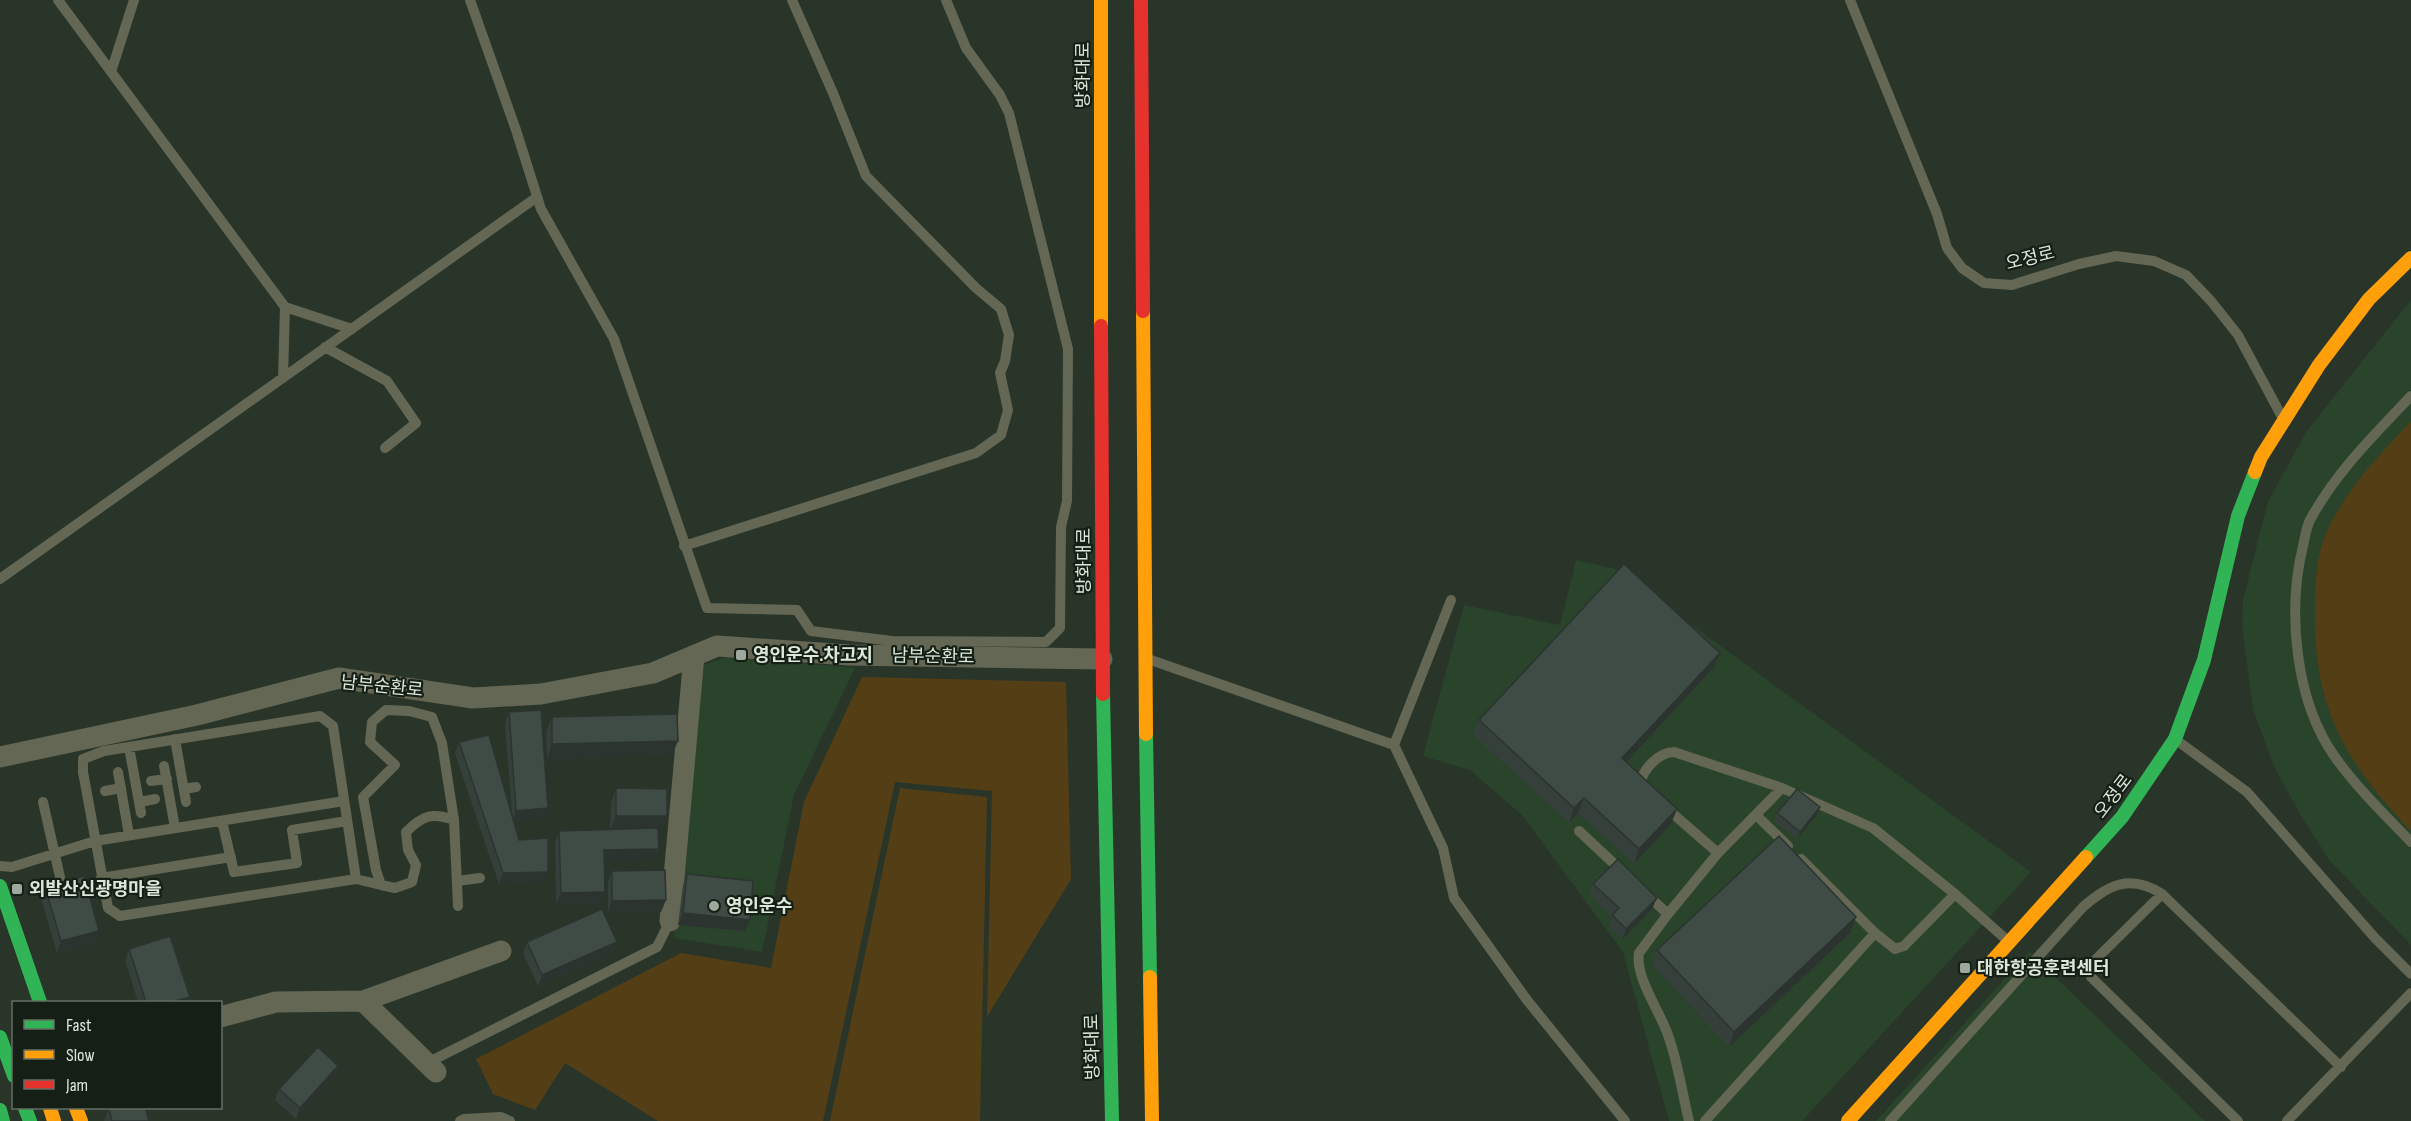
<svg xmlns="http://www.w3.org/2000/svg" width="2411" height="1121" font-family="'Sofia Sans Condensed','Noto Sans KR',sans-serif">
	<rect width="100%" height="100%" fill="#2a352a"/>
	<!-- built -->
	<path fill="#2a432b" d="M2411,300V945L2330,861L2301,816L2274,766L2253,710L2242,625L2243,601L2254,556L2268,502L2282,476L2306,432Z
		M1576,560L1615,569L2031,872L1802,1121H1669L1623,952L1522,815L1470,770L1423,756L1464,605L1560,625Z
		M727,657L855,668L794,795L762,952L674,938L701,666Z
		M2030,951L2052,974L2205,1121H1876Z"/>
	<!-- green -->
	<path fill="#543e15" d="M2411,421V831C2345,762 2313,707 2315,609C2315,581 2316,555 2328,529C2348,487 2380,454 2411,421Z
		M862,677L1066,682L1071,879L987,1017L992,791L895,782L823,1121H658L565,1063L535,1110L493,1094L476,1059L681,953L771,968L804,802Z
		M900,788L987,797L980,1121H830Z"/>
	<g fill="none" stroke-linecap="round" stroke-linejoin="round">
		<!-- lane -->
		<path stroke="#646753" stroke-width="10" d="M58,0L285,307L283,378
			M470,0L516,130L541,209L614,339L707,608L797,610L811,631L892,641L1046,642L1060,628L1061,527L1067,501L1068,349L1009,113L1000,95L966,48L946,0
			M1850,0L1937,214L1947,248L1962,268L1984,283L2012,285L2079,264L2116,256L2154,261L2186,275L2211,301L2238,335L2281,415
			M111,72L134,0
			M285,307L352,329
			M325,347L387,381L416,423L385,448
			M2411,396C2374,435 2336,472 2310,520C2306,528 2305,538 2303,546C2287,611 2295,701 2335,757C2357,788 2385,815 2411,842
			M684,546L976,453L1001,435L1008,410L1000,373L1005,361L1009,335L1001,309L976,288L866,176L833,93L792,0
			M0,579L537,197
			M1148,659L1394,745L1443,848L1454,898L1527,1000L1625,1121
			M175,739L186,802
			M2179,742L2247,792L2375,938L2411,974
			M1394,745L1451,600
			M129,747L141,813
			M164,766L175,828
			M118,772L129,835
			M151,781L167,779
			M184,789L196,787
			M1646,789L1641,783C1642,769 1660,752 1674,752L1782,788L1873,828L1955,894L2008,941
			M105,791L121,788
			M43,802L60,877
			M140,802L155,799
			M1664,806L1718,853
			M1756,815L1788,846
			M454,820L442,743L432,717L409,711L386,710L372,722L370,742L395,765L363,797L376,870L381,885L395,888L412,882L416,865L408,850L406,832C422,816 431,812 454,820L458,906
			M222,821L234,872L297,863L292,830L347,821
			M1579,831L1624,873
			M1801,859L1875,933L1895,949L1904,946L1955,894
			M0,866L12,867L95,841L344,801
			M101,878L231,857
			M356,879L333,726L320,716L104,751L83,759V772L108,908L120,916L356,879L381,885
			M457,881L480,878
			M1646,894L1668,914
			M2162,894L2091,964L2089,967L2091,977L2238,1121
			M427,1063L657,947L670,921
			M460,1121L464,1119L501,1117L510,1121
			M1689,1121C1682,1093 1678,1062 1668,1035C1660,1011 1635,978 1639,953L1668,914L1718,853L1782,788
			M1705,1121L1875,933
			M1890,1121L2083,907C2109,884 2131,874 2162,894L2341,1067
			M2287,1121L2411,993"/>
		<!-- street -->
		<path stroke="#646753" stroke-width="21" d="M0,757L197,715L339,678L473,698L541,694L653,673L717,646L849,655L1102,659
			M670,921L694,656
			M363,1001L501,951
			M220,1017L276,1002L363,1001L436,1072"/>
		<!-- fast -->
		<path stroke="#30b455" stroke-width="14" d="M1103,694L1112,1121
			M1146,734L1150,977
			M2086,857L2122,817L2175,739L2204,660L2238,516L2255,472
			M0,886L40,1002
			M0,1037L14,1076
			M25,1108L30,1121
			M0,1110L3,1121"/>
		<!-- slow -->
		<path stroke="#ff9f0a" stroke-width="14" d="M1101,0V326
			M1143,311L1146,734
			M2255,472L2261,457L2319,365L2369,299L2411,258
			M1150,977L1152,1121
			M50,1108L54,1121
			M76,1108L81,1121
			M1848,1121L2086,857"/>
		<!-- jam -->
		<path stroke="#e5322d" stroke-width="14" d="M1141,0L1143,311
			M1101,326L1103,694"/>
	</g>
	<!-- wall -->
	<path fill="#36403b" d="M1720,653L1714,667L1626,762L1671,824L1634,864L1578,813L1569,823L1473,735L1479,720Z
		M509,712L544,819L514,822L519,840L548,872L544,883L499,884L455,753L459,742L512,814L505,724Z
		M552,717L672,755L547,759L546,732Z
		M616,788L662,830H659V849L655,860L605,861V892L601,903L556,904L555,842L559,831L610,830L611,803Z
		M1777,813L1817,815L1797,839L1774,821Z
		M612,871L661,912H608V882Z
		M687,874L745,931L678,925L683,885Z
		M1593,884L1652,909L1622,940L1608,926L1611,917L1589,895Z
		M45,887L95,942L57,953L41,898Z
		M1851,932L1729,1047L1652,965L1657,950Z
		M527,942L613,953L538,986L523,953Z
		M129,949L187,1002H138L125,960Z
		M338,1066L334,1077L296,1119L275,1100L279,1089Z
		M111,1107H164L147,1114L149,1121H104L109,1108Z"/>
	<!-- shaded-wall -->
	<path fill="#2c3430" d="M1720,653L1714,667L1616,773L1622,758Z
		M678,741L672,755L547,759L552,744Z
		M1584,798L1578,813L1569,823L1574,808Z
		M1820,807L1817,815L1797,839L1800,832Z
		M548,808L544,819L512,822L516,811Z
		M1677,809L1671,824L1634,864L1639,849Z
		M616,816H667L662,830H610Z
		M659,849L655,860L600,862L604,850Z
		M548,872L544,883L499,884L503,873Z
		M605,892L601,903L556,904L561,893Z
		M1657,898L1652,909L1622,940L1626,929Z
		M666,900L661,912H608L612,901Z
		M683,913L750,920L745,931L678,925Z
		M1856,917L1851,932L1729,1047L1734,1032Z
		M99,931L95,942L57,953L61,941Z
		M617,942L613,953L538,986L542,975Z
		M190,997L187,1002H172Z
		M338,1066L334,1077L296,1119L300,1108Z
		M147,1107H164L144,1115Z"/>
	<!-- building -->
	<path fill="#3f4b45" stroke="#2c3430" stroke-width="1.5" d="M1624,564L1720,653L1622,758L1677,809L1639,849L1584,798L1574,808L1479,720Z
		M541,710L548,808L516,811L509,712Z
		M677,714L678,741L552,744V717Z
		M489,735L519,840L548,838V872L503,873L459,742Z
		M616,788L667,789V816H616Z
		M1797,789L1820,807L1800,832L1777,813Z
		M658,828L659,849L604,850L605,892L561,893L559,831Z
		M1779,836L1856,917L1734,1032L1657,950Z
		M1618,859L1657,898L1626,929L1612,915L1619,908L1593,884Z
		M665,870L666,900L612,901V871Z
		M687,874L753,881L750,920L683,913Z
		M84,876L99,931L61,941L45,887Z
		M602,909L617,942L542,975L527,942Z
		M170,936L190,997L172,1002H146L129,949Z
		M318,1047L338,1066L300,1108L279,1089Z
		M111,1107H145L149,1121H112L109,1108Z"/>
	<!-- markers -->
	<g fill="#9ca99c" stroke="#151f15" stroke-width="2">
		<rect x="735" y="649" width="12" height="12" rx="3"/>
		<rect x="11" y="883" width="12" height="12" rx="3"/>
		<circle cx="714" cy="906" r="6"/>
		<rect x="1959" y="962" width="12" height="12" rx="3"/>
	</g>
	<g text-anchor="middle" stroke-width="4.5" stroke-linejoin="round" paint-order="stroke">
		<!-- street labels -->
		<g font-size="18" fill="#dae7d9" stroke="#151f15">
			<text transform="translate(1083 75) rotate(-90)" y="6">방화대로</text>
			<text transform="translate(2030 258) rotate(-14)" y="6">오정로</text>
			<text transform="translate(1084 561) rotate(-90)" y="6">방화대로</text>
			<text transform="translate(933 656) rotate(1)" y="6">남부순환로</text>
			<text transform="translate(382 686) rotate(6)" y="6">남부순환로</text>
			<text transform="translate(2113 796) rotate(-53)" y="6">오정로</text>
			<text transform="translate(1092 1047) rotate(-91)" y="6">방화대로</text>
		</g>
		<!-- poi labels -->
		<g font-size="18" font-weight="bold" fill="#dae7d9" stroke="#151f15" text-anchor="start">
			<text x="753" y="661">영인운수.차고지</text>
			<text x="29" y="895">외발산신광명마을</text>
			<text x="726" y="912">영인운수</text>
			<text x="1977" y="974">대한항공훈련센터</text>
		</g>
	</g>
	<!-- legend -->
	<rect x="12" y="1001" width="210" height="108" fill="#151f15" stroke="#646f63" stroke-width="1.5"/>
	<rect x="24" y="1020" width="30" height="9" fill="#30b455" stroke="#646f63" stroke-width="1.5"/>
	<text x="66" y="1031" font-size="18" fill="#dae7d9">Fast</text>
	<rect x="24" y="1050" width="30" height="9" fill="#ff9f0a" stroke="#646f63" stroke-width="1.5"/>
	<text x="66" y="1061" font-size="18" fill="#dae7d9">Slow</text>
	<rect x="24" y="1080" width="30" height="9" fill="#e5322d" stroke="#646f63" stroke-width="1.5"/>
	<text x="66" y="1091" font-size="18" fill="#dae7d9">Jam</text>
</svg>
